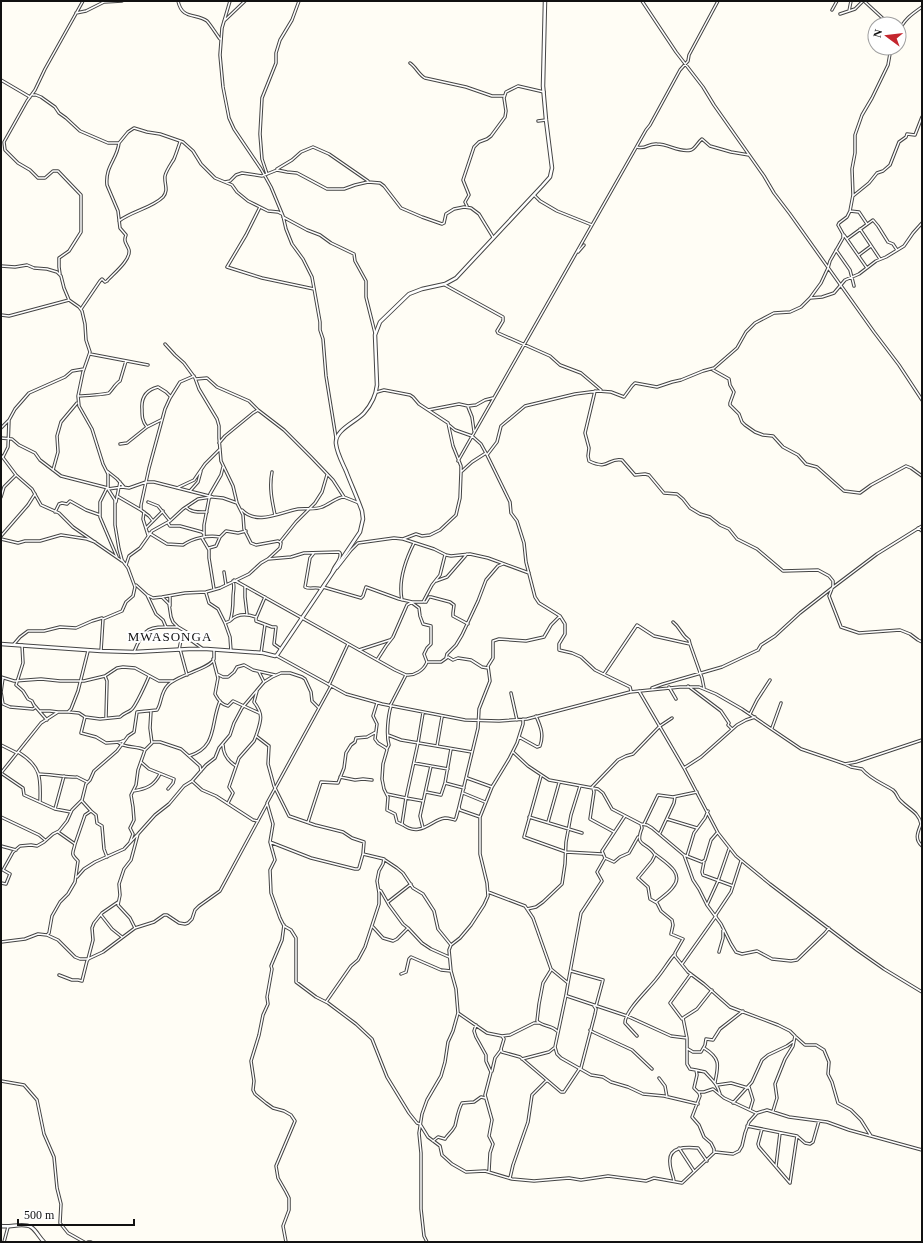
<svg xmlns="http://www.w3.org/2000/svg" width="923" height="1243" font-family="Georgia,serif">
	<rect width="100%" height="100%" fill="#fffdf5"/>
	<g fill="none" stroke-linecap="round" stroke-linejoin="round">
		<!-- minor casing -->
		<g stroke="#444" stroke-width="3.5">
			<path id="minor" d="M178,1C182,20 196,13 207,21C210,24 217,35 220,39
				M230,1L222,28L220,55L223,87L229,118L234,129L261,169L271,187L283,216L286,229L292,244L303,259L312,277L320,322V330L323,339L326,376L336,438
				M642,1L676,52L703,87L714,105L764,176L774,193L790,214L874,332L899,365L922,400
				M864,1L889,24
				M832,10L837,1
				M849,11L851,1
				M76,13L86,11L104,2L122,1
				M840,14L855,9L863,1
				M224,21L245,1
				M899,32C903,20 912,14 922,7
				M410,63C416,67 419,75 425,78L466,87L492,96H504
				M1,80L30,97
				M33,95H36L41,97L55,107L59,113L66,118L80,131L108,143H119L128,132L134,128L147,132L160,134L183,142L193,151L201,164L215,178L232,185L237,192L248,201L268,211L278,212L282,214
				M538,121L546,120
				M637,147C646,150 648,143 657,144C669,144 679,153 691,150C695,149 698,142 702,139L710,146L731,152L749,155
				M277,169L292,160L301,152L313,147L329,154L368,181
				M267,174L262,159L260,134L262,98L276,63V53L280,40L292,20L299,1
				M225,182L230,181L236,175L242,173L262,176L277,170L287,172L297,173L327,189H344L355,185L368,182L380,183L384,186L401,208L422,217L442,224L444,223L446,214L454,209L464,207L471,208L479,214L493,237
				M534,195L540,201L557,211L592,225
				M853,196L869,183L877,173L883,171L890,165L899,142L906,137L907,134L915,135L922,117
				M467,206L465,202L469,195L463,180L474,147L479,142L487,139L491,136L505,117L506,111L504,98L506,92L518,86L544,92
				M260,207L246,235L227,267L262,278L314,289
				M850,211L859,212L867,224
				M283,217L307,230L320,235L331,243L354,254L355,261L366,281V297L375,333
				M119,221C132,211 152,208 163,197C169,190 164,184 165,176C166,171 171,164 174,159C176,154 178,148 180,142
				M860,229L880,259
				M844,235L867,268
				M847,239L873,220L878,226L888,242L893,244L897,250
				M836,250L850,270L854,286
				M578,252L584,245
				M859,255L871,246
				M1,266L15,267L27,265L34,268L47,269L57,272L61,276L64,288L69,300L79,307L82,311L85,324L86,340L90,352L83,372L78,396L79,406L92,429L103,464L108,474V489L115,500V525L119,549L122,560L128,568L135,587L133,596L126,602L122,611L103,619L101,651
				M60,274L59,267V258L69,251L81,232V195L58,171H53L45,178H38L30,170L18,163L5,150L4,142L27,101L35,90L45,69L83,1
				M445,285L503,317V321L497,331L498,333L550,356L560,365L581,373L601,390
				M810,298L822,297L834,293L845,280L859,274L876,261L886,257L904,246L913,233L922,223
				M81,309L100,281L102,279L105,282L107,281C113,274 131,260 129,250C127,244 123,242 126,235L120,228L118,211L107,185C105,166 117,160 119,143
				M1,315L9,316L69,300
				M165,344L175,355L184,363L195,378L199,389L217,419L219,426V438L221,461L233,486L237,503L243,515L244,529L251,543L256,545L278,541L281,543L280,548L268,559
				M90,354L148,365
				M713,370L729,379L730,385L734,392L730,403V405L739,414L742,422L745,425L755,432L763,435L773,436L783,447L798,455L806,464L817,467L844,491L860,493L871,485L906,466L911,468L922,476
				M196,379L207,378L217,387L249,401L259,411
				M595,391L585,433L589,448L588,456L589,461C609,471 608,457 622,460L635,475L645,474L649,475L664,493L677,494L683,499L690,508L700,514L710,517L720,525L729,529L737,539L757,549L783,571L818,570L829,576L833,581V586L829,596L841,627L859,633L900,630L910,634L918,640L922,642
				M79,396C84,396 107,394 109,393C113,389 115,384 120,381L126,361
				M468,407L472,417L474,431
				M428,410L459,404L468,406L476,405L485,400L493,398
				M449,425L455,430L472,436
				M147,427C142,421 142,416 142,409C141,397 146,390 158,387L166,392L170,396
				M1,428L9,420L15,409L29,393L65,377L72,371L84,369
				M472,436L481,444L487,455L510,502L511,513L517,521L524,543L526,562L535,597L539,603L560,616L565,624V634L559,644V650L572,653L581,657L595,670L630,687L631,691
				M1,438L12,439L19,445L35,453L40,460L61,476L108,488
				M219,443L225,436L253,413L258,410L284,430L311,457L333,480L344,497L359,503
				M120,444L127,443L147,427L161,420
				M1,455L16,475L32,489L41,505L59,513L73,527L122,561
				M487,455L497,442L501,426L525,406L575,394L598,391L611,392L624,397L632,386L635,383L657,387L672,382L681,380L703,371L714,368L737,348L746,332L755,323L774,313L790,312L801,307L810,298L821,283L828,268L830,261L843,238V234L838,225L839,223L847,217L850,211L853,195L852,169L855,153V135L862,115L872,98L888,65L891,48
				M3,457L8,447L9,420
				M458,461L646,130L650,125L680,70L688,61L689,55L718,1
				M53,470L58,452L57,436L61,422L77,403
				M107,471L117,479L124,487
				M272,472C269,487 272,501 275,515
				M461,472L472,462L486,453
				M107,488L100,502V517L117,557
				M177,488L194,480L205,464L220,449
				M108,489L122,487L129,488L146,482H154L213,497L223,498L237,503
				M190,491L198,482L201,471
				M117,496L141,510
				M1,497L4,487L16,475
				M116,502L120,482
				M148,502L158,506L170,521
				M186,507C191,513 200,512 207,512
				M242,510C257,526 281,512 298,509C306,508 315,510 322,507C330,504 337,497 344,497
				M55,512L59,504L62,503L67,504L70,501L86,510L100,515
				M144,512L143,519L148,535
				M153,521L149,516L141,510V505L149,468L165,409L170,398L180,382L194,376
				M168,523L170,526H180L202,532L204,534
				M146,528L163,511
				M918,528L922,531
				M149,533L167,544L183,545C193,538 208,535 220,537L226,531L238,533L246,531
				M1,536L28,505L35,494
				M204,537V525L210,494L221,475L223,467
				M202,538L209,550V558L214,589
				M1,539L18,543L25,541H40L61,535L87,539L95,542
				M403,539L434,549L446,555L451,556L470,554L488,558L529,573
				M280,542L296,522L315,503L322,492L327,475
				M209,548L216,546L220,537
				M314,553L310,558L305,587C310,590 316,586 321,589
				M126,565L129,556L140,548L152,531L170,521L183,509L198,499L211,497
				M337,568L351,550L358,543L394,538L403,539L416,534L422,536L430,535L440,530L456,515L460,498L461,472V466L453,446L448,423L419,404L413,397L410,395L384,390L377,392
				M224,572L226,585
				M234,580L395,670L406,675L390,706
				M436,581L447,577L467,554
				M136,585L147,595L153,598L162,597L185,593L206,592L220,588L249,574L261,563L268,559L291,557L304,553L339,552L340,553C342,561 333,565 332,573
				M245,586V597L247,614
				M323,587L361,598L363,596L366,587L399,599L412,602
				M206,593L209,603L218,609L225,623L230,637L231,651
				M147,595L156,614L163,620L166,627
				M162,597L169,604L171,617L173,622L178,627L188,633L192,641L203,649
				M265,597L256,618V621L272,627H276L274,644L281,649
				M402,600C398,581 406,559 414,543
				M424,602H426L429,597H431L450,602L454,605L453,613V616L468,624
				M170,606V596
				M231,620C238,613 247,614 256,617
				M673,622C681,628 681,635 689,640L690,644
				M225,623L230,621C233,613 233,606 233,598C233,591 235,587 233,581
				M14,644L20,637L28,631H44L60,627L76,628L92,621L102,618
				M22,645L23,663L16,685L23,691L28,699L32,701L34,705L47,720
				M180,649L187,675
				M179,650L181,640L183,639L192,641
				M359,650L390,640
				M134,652C145,624 152,627 178,627
				M261,653L265,625
				M277,656L346,694L382,704L465,720L499,721L527,719L630,692L680,687H699L716,694L742,709L801,749L845,764L856,762L922,740
				M446,658L447,654L456,645L462,635L478,601L486,580L498,566L503,564
				M213,659L218,678L215,694C218,700 222,705 228,706L233,701L259,713
				M377,660L386,646L393,637L407,605L412,602H423L432,585L440,575L445,555
				M427,662H441L448,657L453,660L458,658L471,660L482,667L488,668
				M259,672L264,682
				M217,674L223,677H228L234,672L237,667L244,665L253,670L275,675
				M604,674L637,625L654,636L690,644L702,678L704,688
				M406,675C415,676 424,670 427,662L424,654L427,648L431,644V626L423,624L420,616L419,608L411,602
				M105,676L107,681L106,717
				M1,677L14,681L41,679L60,681H84L105,676L117,668L123,667L135,668L159,681H173
				M3,678L1,692L3,704L10,707L33,709L36,707
				M329,685L348,644
				M331,686L267,803L273,824L270,842L275,860L270,870L271,893L280,918L284,926L291,930L296,938V982L316,997L328,1003L356,1024L372,1039L387,1077L409,1113L417,1123L420,1124L428,1137L440,1146L442,1155L452,1164L466,1172L485,1171L512,1179L534,1181L569,1178L581,1180L608,1176L646,1181L654,1178L682,1183L715,1152L733,1154L739,1151L742,1146L745,1133L749,1122L757,1113L767,1110L789,1117L827,1122L849,1130L922,1150
				M688,686L721,711L729,723L728,725L732,729
				M669,687L676,699
				M652,688L663,684L722,667L758,650L761,645L775,636L800,613L832,588L877,554L922,526
				M257,691L254,702C264,715 261,721 256,736L269,746L268,764L274,786L289,816L315,825L343,832L352,838L364,842L363,854L384,859L383,864L379,871L377,881L379,893V904L365,947L358,960L351,966L326,1002
				M639,691L684,768L718,833L736,856L770,884L857,950L884,969L922,992
				M511,693L517,720
				M377,703L373,716L377,724L375,739L378,743L386,748L387,750L383,764L382,779L384,789L388,797L387,810L395,814L397,822L403,825
				M40,711H50L58,712
				M69,712L79,713L85,717L100,719L120,717C124,713 127,713 131,710C135,708 147,681 149,676
				M750,714L757,700L770,680
				M85,717L81,733L96,737L106,743L120,742L125,740
				M772,728L781,703
				M388,735L401,740L472,752
				M519,737L537,747L540,746C544,735 541,727 536,716
				M152,742H160L181,749L200,766L201,771
				M119,743C126,748 137,746 145,750
				M1,745L17,753
				M223,745C223,754 228,761 236,766
				M437,746L442,717
				M387,749L389,745C386,735 388,716 391,706
				M18,752C41,766 41,777 40,802
				M513,752L528,766L549,780L598,789L603,793L612,809L641,824L642,828C634,848 647,841 655,855L652,861L638,878L648,887L650,899L657,903L661,911L672,920L673,925L671,934L683,939L675,953V956L688,972L704,984L730,1007L778,1025L790,1031L795,1036L793,1046L785,1059L775,1084L777,1098L773,1111
				M189,756C218,747 210,724 220,701
				M141,762L149,769L174,779L173,783L168,789
				M414,763L448,769
				M845,764L851,767L862,769C870,779 882,783 893,790C897,793 897,797 900,800C908,809 919,812 921,824C918,832 914,839 922,846
				M684,768L701,757L737,725L746,720L755,717
				M1,773L41,723L58,712H68L71,709L78,691L88,651
				M1,773L23,788L24,795L55,809L71,812
				M39,774C46,774 74,778 77,777L87,782
				M541,776L524,837L566,852L602,854
				M340,777L355,780L363,779L372,780
				M467,778L492,787
				M192,781L202,790L216,796L253,820L258,821
				M445,783L464,788
				M592,787L618,760L626,756L633,754L660,726L672,718
				M593,788L594,792L590,819L614,832
				M133,791C146,789 154,786 160,774
				M426,792L441,795L445,783L451,749
				M463,793L485,802
				M387,794L406,798L402,824C420,839 432,819 445,818C448,818 451,819 455,820L456,818L459,807
				M423,801L406,798L418,743L423,713
				M228,803L233,793L229,787L239,758L254,741L256,736
				M55,809L64,776
				M91,811L96,815L97,823L102,826L104,849L107,857
				M1,817L39,835L45,840
				M480,817L460,810L459,807L478,728L479,709L490,681L488,666L493,658V641L499,639L526,641L544,637L551,625L560,616
				M529,817L582,833
				M667,819L697,828
				M308,822L321,782L338,783L344,768L346,753L351,745L355,742L356,738L367,737L376,732
				M548,822L559,783
				M641,824L647,825L652,828L684,855L702,862L705,860L711,840L717,833
				M644,824L658,795L673,797L697,792
				M423,828L420,816L431,766
				M660,833L674,803L675,797
				M130,842L133,834L130,828L134,820L133,807L131,795L136,785L138,770L145,750L152,743L150,728L151,711
				M270,842L311,858L355,869H358L359,868L363,854
				M75,844L85,815L91,811L82,801
				M1,846L16,850
				M655,854C665,862 685,873 673,887C669,893 662,897 656,902
				M684,855L693,880L699,889L707,905L721,924L731,944L736,952L742,954L757,951L772,959L791,961L797,960L825,933L829,928
				M687,856L694,833L705,818L708,811
				M605,858L614,862L620,857L629,853L638,837
				M385,860L397,868L403,873L413,888L423,894L434,911L438,929L451,945
				M704,862L702,872L703,875L733,886
				M77,877L84,869L95,862L124,849L137,835
				M1,883L6,884L10,874L3,870L13,852L20,846L31,845L37,846L44,842L53,834L59,831L67,821L72,810L82,800L86,784L90,780L94,771L117,751L128,736L134,732L137,712L157,710C162,703 160,693 168,685C177,675 210,669 214,659C214,656 214,653 214,650
				M379,890L381,891L389,905L403,924L408,928L422,943L431,949L449,957
				M488,892L525,906L533,918L551,969L568,983L566,995L567,996L627,1016L671,1036L687,1038V1064L690,1069L696,1070L697,1075L694,1088L699,1093L700,1096L692,1117L699,1125L704,1137L711,1143L714,1149V1152
				M388,902L411,884
				M707,905L718,881L729,849
				M527,909L536,907L543,902L562,884L565,864L566,842L571,815L580,786
				M101,915L112,929L122,937
				M715,916L731,892L741,861
				M284,925L282,940L271,966L272,969L267,997L268,1004L263,1015L259,1035L251,1061L254,1081L253,1090L255,1094L266,1103L273,1108L284,1111L291,1115L295,1121L276,1166L278,1178L286,1192L289,1198V1210L283,1226L286,1242
				M373,927L383,938L393,941L397,939L408,928
				M135,928L130,918L118,905L120,895L119,884L124,869L131,860L138,834L155,815L169,804L184,786L192,781L206,765L215,758L219,748L230,735L234,723L242,708L264,682L272,677L281,673H290L302,677L305,679L311,692L312,701L319,708
				M47,935L58,940L75,957L80,959H88L103,952L135,928L154,922L164,915H167L179,923L185,924L188,923L192,919L195,910L199,906L220,891L267,804
				M1,942L25,939L38,934L47,935L49,933L52,916L60,902L68,894L75,882L78,861C70,853 73,854 75,844L58,832
				M719,952L723,938V930
				M88,959L93,940L92,928L94,923L102,913L118,902
				M682,964L716,916
				M551,970L543,983L539,1004L537,1021C543,1027 552,1025 557,1031
				M571,971L603,980L596,1006
				M401,974L406,972L409,959L411,957L441,970L451,971
				M59,975L72,980H78L82,981L87,961L89,958
				M568,983L581,913L602,881L597,872L605,858L602,851L625,816
				M566,995L555,1047L557,1054L561,1058L591,1075L603,1077L611,1082L628,1087L643,1094L664,1096L698,1104
				M458,1013L487,1033L502,1036L510,1035L534,1023H539
				M682,1019L670,1003L691,974
				M476,1025L474,1031L476,1037L486,1055V1061L491,1072L485,1095L492,1120L489,1136L493,1144L490,1153L489,1171
				M590,1030L593,1032L632,1050L652,1069
				M502,1036L504,1039L501,1049L502,1052L520,1057L561,1092H564L580,1068
				M637,1036L625,1023C625,1010 649,989 657,978C663,971 668,962 674,955
				M796,1037L805,1045H816L824,1050L829,1062L828,1074L832,1082L838,1103L851,1110L861,1120L871,1136
				M687,1038L683,1018L697,1009L712,990
				M704,1048C720,1058 719,1064 715,1082
				M688,1049L693,1052H701L705,1045L706,1039L713,1040L720,1029L743,1011
				M522,1059L549,1052L554,1048
				M581,1068L595,1014L596,1009L594,1006
				M696,1070L705,1072C712,1080 717,1083 720,1094
				M492,1071L495,1058L501,1050
				M659,1078L665,1086L667,1097
				M1,1081L24,1085L37,1100L44,1134L54,1157L57,1188L61,1204L60,1223L68,1233L84,1242
				M717,1085L731,1083L748,1088
				M749,1087L753,1100L750,1110
				M698,1092H704L713,1089L724,1098L756,1113
				M733,1103L752,1082L762,1060L768,1055L787,1046L794,1041
				M747,1126L797,1136L805,1143L810,1144L813,1142L819,1121
				M762,1129L758,1144L759,1147L790,1183
				M433,1141L438,1137L445,1139C448,1134 452,1132 455,1126C457,1118 458,1110 462,1103L474,1102L481,1097L485,1098
				M679,1148L694,1171
				M776,1166L780,1133
				M510,1178L513,1165L528,1122L532,1095L546,1081H548
				M674,1181C673,1175 670,1169 670,1163C668,1146 686,1147 698,1148L707,1161
				M790,1183L797,1136
				M4,1242L8,1227
				M88,1242H91
				M427,1242L424,1236L421,1209V1153L419,1133L422,1114L427,1100L441,1076L445,1062L448,1042L453,1031L458,1013L456,989L451,971L449,950L451,945L460,938L471,925L484,905L488,896L487,883L480,854V817L492,787L509,759L517,743L523,724V719"/>
		</g>
		<!-- tertiary casing -->
		<g stroke="#444" stroke-width="4.5">
			<path id="tertiary" d="M1,644L101,651L134,652L189,649H207L263,653L275,656L277,655L360,532L363,519L362,511C357,497 351,484 346,471C342,462 337,453 336,444C334,430 356,422 364,413C371,405 376,395 377,385L375,335L380,322L409,294L422,289L445,284L456,278L542,186L550,177L552,168L546,120L543,86L545,1
				M1,1226C10,1228 23,1222 31,1227C36,1230 39,1237 44,1242"/>
		</g>
		<!-- minor -->
		<use href="#minor" stroke="#fff" stroke-width="1.5"/>
		<!-- tertiary -->
		<use href="#tertiary" stroke="#fff" stroke-width="2.5"/>
	</g>
	<g text-anchor="middle" stroke-width="4" stroke-linejoin="round" paint-order="stroke">
		<!-- quarter labels -->
		<g font-size="13" letter-spacing="1" fill="#111" stroke="#fff">
			<text x="170" y="641">MWASONGA</text>
		</g>
	</g>
	<!-- border -->
	<rect width="923" height="1243" fill="none" stroke="#111111" stroke-width="4"/>
	<!-- north arrow -->
	<g transform="translate(887 36) rotate(285)"><circle r="19" fill="#ffffff" stroke="#a0a0a0"/>
	<path d="M0-3L7 15L0 10L-7 15Z" fill="#c4262e"/>
	<text y="-6" font-size="11" font-weight="bold" text-anchor="middle" fill="#111111">N</text>
	</g>
	<!-- scale -->
	<path d="M18 1219v6h116v-6" fill="none" stroke="#111111" stroke-width="2"/>
	<text x="24" y="1219" font-size="12" fill="#111111" stroke="#ffffff" stroke-width="3" paint-order="stroke">500 m</text>
</svg>
